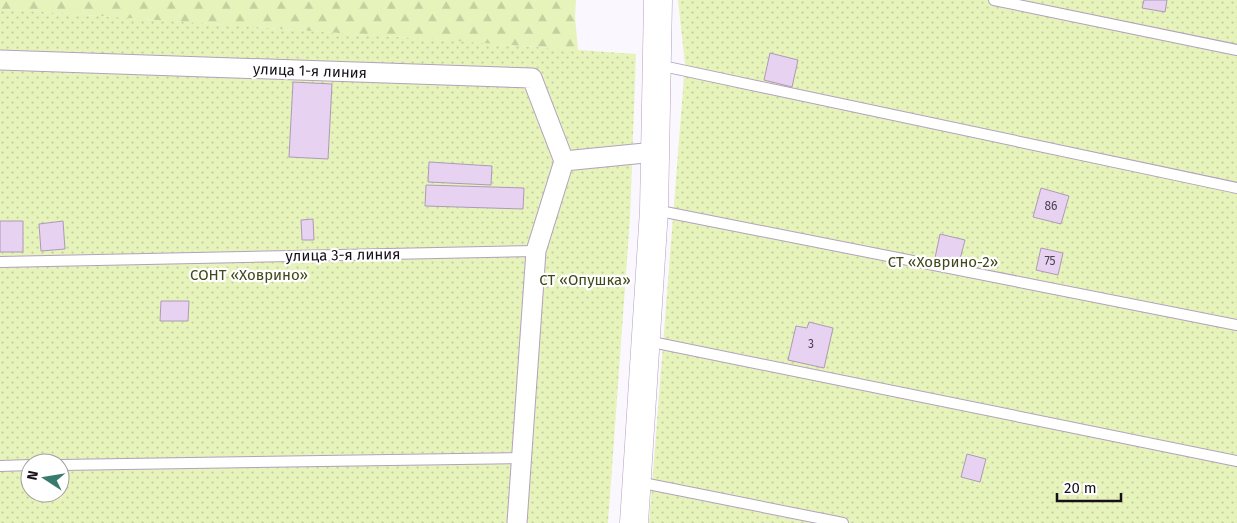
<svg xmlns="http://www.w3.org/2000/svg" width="1237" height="523" font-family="'Fira Sans',sans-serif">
	<defs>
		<pattern id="forest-firs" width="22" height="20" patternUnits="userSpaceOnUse" patternTransform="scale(1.25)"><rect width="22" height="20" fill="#e6f3ba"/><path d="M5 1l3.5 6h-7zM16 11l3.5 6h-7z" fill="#c5cf9f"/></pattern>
		<pattern id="garden-dots" width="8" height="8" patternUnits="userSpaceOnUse" patternTransform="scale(1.25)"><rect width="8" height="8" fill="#e6f3ba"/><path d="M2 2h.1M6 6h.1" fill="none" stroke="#c5cf9f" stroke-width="1.8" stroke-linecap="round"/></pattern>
	</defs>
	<rect width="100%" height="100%" fill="#fbf7fe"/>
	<!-- forest -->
	<path fill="url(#forest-firs)" d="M0,0H576L575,17L578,50L0,9Z"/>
	<!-- garden -->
	<path fill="url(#garden-dots)" fill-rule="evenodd" d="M678,0H1237V523H649L685,64Z
		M0,9L636,54L630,218L608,523H0ZM30,463H60V493H30Z"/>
	<!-- building -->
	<path fill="#e7d3f1" stroke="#ad9ab7" d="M1144,0H1167L1165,12L1142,8Z
		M770,53L798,60L792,87L764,80Z
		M293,82L332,84L328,159L289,157Z
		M429,162L492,166L491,185L428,182Z
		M426,185L524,188L523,209L425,206Z
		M1041,188L1069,196L1061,224L1033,217Z
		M313,219L314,240H302L301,220Z
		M0,221H23V252H0Z
		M63,221L65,249L41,251L39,224Z
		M940,234L965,240L959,263L935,258Z
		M1041,248L1063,253L1058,275L1036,270Z
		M161,301H189L188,321H160Z
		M809,322L833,328L824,368L788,360L796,326L807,328Z
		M967,454L986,459L980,482L961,477Z"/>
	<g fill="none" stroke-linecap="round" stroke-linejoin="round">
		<!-- lane casing -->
		<g stroke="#b4a1be" stroke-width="12">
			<path id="lane" d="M994,0L1237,50
				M658,65L1237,188
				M655,210L1237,325
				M0,262L536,251
				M647,341L1237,461
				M60,465L523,458
				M0,466L30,465
				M638,482L843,523"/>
		</g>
		<!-- street casing -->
		<g stroke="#b4a1be" stroke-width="21">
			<path id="street" d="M0,60L532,78L564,161
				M564,161L655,152
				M517,523L536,251L564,161"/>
		</g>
		<!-- secondary casing -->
		<g stroke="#b4a1be" stroke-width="29">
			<path id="secondary" d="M634,523L654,210L658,0"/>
		</g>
		<!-- lane -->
		<use href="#lane" stroke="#fff" stroke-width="10"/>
		<!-- street -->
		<use href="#street" stroke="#fff" stroke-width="19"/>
		<!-- secondary -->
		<use href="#secondary" stroke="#fff" stroke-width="28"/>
	</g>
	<g text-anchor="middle" stroke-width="4.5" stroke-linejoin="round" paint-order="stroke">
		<!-- number labels -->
		<g font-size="12" fill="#4b4150">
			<text x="1051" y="210">86</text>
			<text x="1050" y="265">75</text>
			<text x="811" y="348">3</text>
		</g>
		<!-- street labels -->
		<g font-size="15" fill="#17101a" stroke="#fff">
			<text transform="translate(310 71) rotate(2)" y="5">улица 1-я линия</text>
			<text transform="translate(343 255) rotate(-1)" y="5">улица 3-я линия</text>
		</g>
		<!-- park labels -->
		<g font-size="15" fill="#41491a" stroke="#fff">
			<text x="943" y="267">СТ «Ховрино-2»</text>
			<text x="249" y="280">СОНТ «Ховрино»</text>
			<text x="585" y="285">СТ «Опушка»</text>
		</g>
	</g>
	<!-- north arrow -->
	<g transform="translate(45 478) rotate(282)"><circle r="24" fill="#ffffff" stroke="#a29fa3"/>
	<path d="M0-4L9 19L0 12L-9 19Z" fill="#377b6e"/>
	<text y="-8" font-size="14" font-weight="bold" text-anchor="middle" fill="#17101a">N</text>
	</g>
	<!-- scale -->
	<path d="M1057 493v8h64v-8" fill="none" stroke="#17101a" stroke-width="2.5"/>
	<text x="1064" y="493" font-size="15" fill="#17101a" stroke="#ffffff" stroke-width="4" paint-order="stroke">20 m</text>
</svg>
